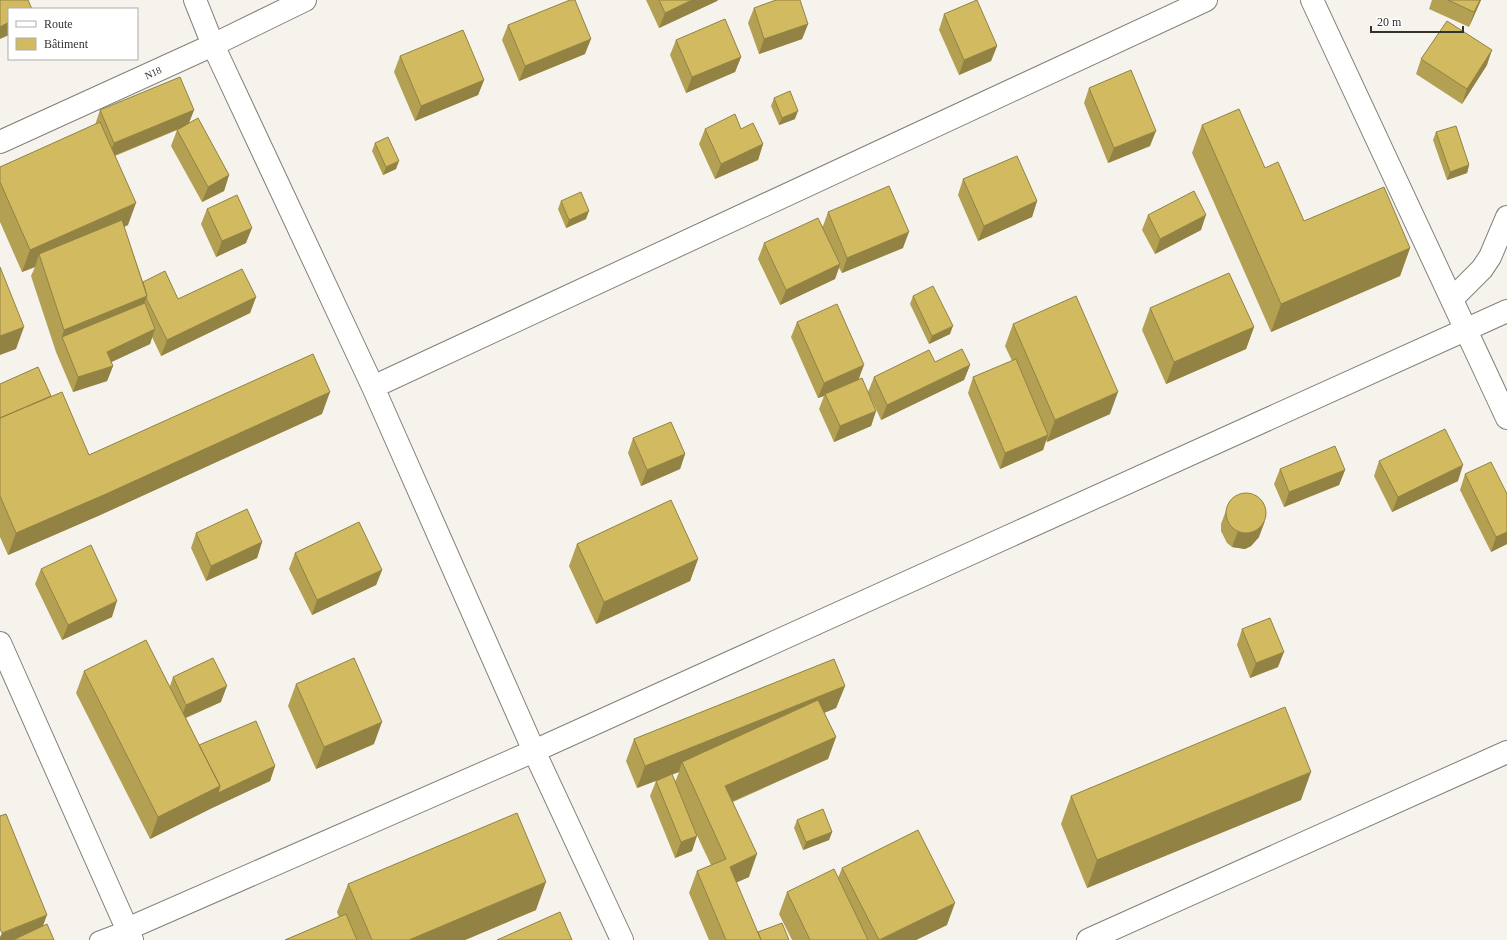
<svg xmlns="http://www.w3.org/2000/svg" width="1507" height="940" font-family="Georgia,serif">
	<rect width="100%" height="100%" fill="#f5f3ec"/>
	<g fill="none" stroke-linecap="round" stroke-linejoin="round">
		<!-- lane casing -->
		<g stroke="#82807a" stroke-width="18">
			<path id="lane" d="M98,940L127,929"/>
		</g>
		<!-- street casing -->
		<g stroke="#82807a" stroke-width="24">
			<path id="street" d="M195,0L213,45L373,387L534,751L622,940
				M1312,0L1507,418
				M1452,299L1482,269L1490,257L1507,217
				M373,387L1206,0
				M0,643L132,940
				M127,929L534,751L1507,311
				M1088,940L1507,752"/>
		</g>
		<!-- secondary casing -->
		<g stroke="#82807a" stroke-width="24">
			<g id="secondary">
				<path id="s1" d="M0,142L213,45L305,0"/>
			</g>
		</g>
		<!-- lane -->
		<use href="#lane" stroke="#fff" stroke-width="16"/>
		<!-- street -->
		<use href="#street" stroke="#fff" stroke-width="22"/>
		<!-- secondary -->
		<use href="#secondary" stroke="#fff" stroke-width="22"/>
	</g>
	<!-- wall -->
	<path fill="#b4a053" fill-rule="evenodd" d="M646,0H718L717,1L659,28Z
		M1432,0H1481L1469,27L1429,9Z
		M754,8L808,24L802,39L759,54L748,23Z
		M944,14L997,46L991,61L959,75L939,30Z
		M508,25L585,54L519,81L502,40Z
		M676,40L741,57L735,72L686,93L670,55Z
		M400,56L484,80L478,95L415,121L394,72Z
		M1421,59L1487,65L1462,104L1416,74Z
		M1089,88L1150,146L1108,163L1084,103Z
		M774,98L795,119L779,125L771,106Z
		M100,110H194L189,123L229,175L224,191L202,202L171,146L177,130L115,156L128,225L124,227L143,282L178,299L256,297L250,313L161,356L152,337L150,344L111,362L113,366L107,381L73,392L56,352L31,276L35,267L22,272L0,222V167L95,125Z
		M1202,125L1265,168L1304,221L1410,248L1400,276L1271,332L1192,153Z
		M705,129H741L763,144L758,160L715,179L699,144Z
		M1436,132L1469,165L1467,173L1447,180L1433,140Z
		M375,143L396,169L383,175L372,151Z
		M963,179L1037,201L1032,217L978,241L958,195Z
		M561,201L586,219L566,228L558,209Z
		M207,209L246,243L216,257L201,224Z
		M828,212L903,248L842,273L839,268L835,279L780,305L758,259L764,243L823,226Z
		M1148,215L1201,230L1155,254L1142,230Z
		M913,296L950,334L929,344L910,304Z
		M1150,308L1254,327L1246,349L1166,384L1142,330Z
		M797,322L859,379L868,392L874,377L935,362L970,365L964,380L881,420L871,398L876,411L871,426L834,442L819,409L824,396L818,398L791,337Z
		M1013,324L1110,414L1047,442L1046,440L1043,450L1000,469L968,393L973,377L1012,361L1005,346Z
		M0,384L51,396L89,455L322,414L98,516L8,555L0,537Z
		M633,438L685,454L680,469L641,486L628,453Z
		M1379,461L1458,481L1392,512L1374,476Z
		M1280,469L1345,470L1339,485L1284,507L1274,484Z
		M1465,474L1507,544L1491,552L1460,490Z
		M1227,508L1259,537L1251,546L1245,549L1232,547L1227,543L1221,531V524Z
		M196,533L262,542L257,558L206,581L191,548Z
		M577,544L698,559L690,581L596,624L569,566Z
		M295,553L382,570L376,585L312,615L289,569Z
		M41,569L112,617L62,640L35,584Z
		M1242,629L1278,667L1250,678L1237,645Z
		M84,671L170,686L173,677L221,702L186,718L199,745L275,766L270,781L212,808L150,839L76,693Z
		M296,684L374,744L316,769L288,706Z
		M845,686L836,708L824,713L836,737L828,759L733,802L749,877L736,882L757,932L789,940H709L689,893L697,871L711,865L694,829L692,851L675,858L650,796L656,781L661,779L637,788L626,761L634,739ZM679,772L675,782L672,774Z
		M1071,796L1301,800L1087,888L1061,824Z
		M797,820L832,832L829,840L803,850L794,828Z
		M842,868L947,925L916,940H792L779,914L787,892L838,878Z
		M348,884L536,910L465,940H285L339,917L337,912Z"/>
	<!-- shaded-wall -->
	<path fill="#928243" d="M692,0H718L717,1L659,28L665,13Z
		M1480,0H1481L1469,27L1474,12Z
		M9,22V35L0,39V27Z
		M808,24L802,39L759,54L764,39Z
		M591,39L585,54L519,81L525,66Z
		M997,46L991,61L959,75L964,60Z
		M1492,50L1487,65L1462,104L1467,89Z
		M741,57L735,72L686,93L692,77Z
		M484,80L478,95L415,121L421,106Z
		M194,110L188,125L108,158L114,143Z
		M798,111L795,119L779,125L782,118Z
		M1156,131L1150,146L1108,163L1114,148Z
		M763,144L758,160L715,179L721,164Z
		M399,161L396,169L383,175L386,167Z
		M1469,165L1467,173L1447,180L1450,172Z
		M229,175L224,191L202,202L208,187Z
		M1037,201L1032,217L978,241L984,226Z
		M136,203L128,225L42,263L39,254L35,267L22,272L30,250Z
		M589,211L586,219L566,228L569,220Z
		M1206,215L1201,230L1155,254L1160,239Z
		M252,228L246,243L216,257L222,241Z
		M909,232L903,248L842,273L847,258Z
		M1410,248L1400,276L1271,332L1281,304Z
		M840,264L835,279L780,305L786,290Z
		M147,296L139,318L62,337L64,330Z
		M256,297L250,313L161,356L167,340Z
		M953,326L950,334L929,344L932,336Z
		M24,327L16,349L0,355V336Z
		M1254,327L1246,349L1166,384L1174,362Z
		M155,329L150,344L101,367L107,352Z
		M864,365L858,381L825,394L824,396L818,398L824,383Z
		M970,365L964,380L881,420L887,405Z
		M113,366L107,381L73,392L78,377Z
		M330,392L322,414L98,516L8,555L16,533Z
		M1118,392L1110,414L1047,442L1055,420Z
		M876,411L871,426L834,442L840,426Z
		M1048,435L1043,450L1000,469L1005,453Z
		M685,454L680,469L641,486L647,470Z
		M1463,465L1458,481L1392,512L1398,497Z
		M1345,470L1339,485L1284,507L1289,492Z
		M1265,521L1259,537L1251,546L1245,549L1232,547L1238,531Z
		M1507,532V544L1491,552L1496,537Z
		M262,542L257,558L206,581L211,566Z
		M698,559L690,581L596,624L604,602Z
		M382,570L376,585L312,615L317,600Z
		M117,601L112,617L62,640L68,625Z
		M1284,652L1278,667L1250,678L1256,663Z
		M227,686L221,702L180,720L186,705Z
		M845,686L836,708L685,769L682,762L679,772L637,788L645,766Z
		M382,722L374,744L316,769L324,747Z
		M836,737L828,759L717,808L725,786Z
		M275,766L270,781L212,808L150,839L158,817L220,786Z
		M1311,772L1301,800L1087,888L1097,860Z
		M832,832L829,840L803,850L806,842Z
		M697,836L692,851L675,858L681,842Z
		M757,854L749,877L722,889L730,867Z
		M546,882L536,910L465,940H409Z
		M955,903L947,925L916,940H880Z
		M47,915L39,937L31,940H0V937L2,933Z"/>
	<!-- building -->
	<path fill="#d1ba60" stroke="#928243" d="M0,0H28L32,9H9V22L0,27Z
		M570,0H575L591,39L525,66L508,25Z
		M659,0H692L665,13Z
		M776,0H800L808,24L764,39L754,8Z
		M977,0L997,46L964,60L944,14Z
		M1448,0H1480L1474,12Z
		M725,19L741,57L692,77L676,40Z
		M1447,21L1492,50L1467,89L1421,59Z
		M463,30L484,80L421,106L400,56Z
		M1131,70L1156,131L1114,148L1089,88Z
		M180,77L194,110L114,143L100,110Z
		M790,91L798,111L782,118L774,98Z
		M1239,109L1265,168L1278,162L1304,221L1384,187L1410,248L1281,304L1202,125Z
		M735,114L741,129L753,123L763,144L721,164L705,129Z
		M198,118L229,175L208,187L177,130Z
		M100,122L136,203L30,250L0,182V167Z
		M1456,126L1469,165L1450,172L1436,132Z
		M388,137L399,161L386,167L375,143Z
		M1017,156L1037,201L984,226L963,179Z
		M889,186L909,232L847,258L828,212Z
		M1194,191L1206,215L1160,239L1148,215Z
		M581,192L589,211L569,220L561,201Z
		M237,195L252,228L222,241L207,209Z
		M818,218L840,264L786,290L764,243Z
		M122,220L147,296L64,330L39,254Z
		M0,267L24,327L0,336Z
		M242,269L256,297L167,340L146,298L147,296L143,282L165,271L178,299Z
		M1229,273L1254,327L1174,362L1150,308Z
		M933,286L953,326L932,336L913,296Z
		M1076,296L1118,392L1055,420L1013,324Z
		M145,303L155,329L107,352L113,366L78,377L62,337Z
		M837,304L864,365L824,383L797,322Z
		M962,349L970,365L887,405L874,377L929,350L935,362Z
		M313,354L330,392L106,494L16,533L0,496V418L62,392L89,455Z
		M1016,359L1048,435L1005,453L973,377Z
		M38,367L51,396L0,418V384Z
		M862,378L876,411L840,426L825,394Z
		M671,422L685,454L647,470L633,438Z
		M1445,429L1463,465L1398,497L1379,461Z
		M1335,446L1345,470L1289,492L1280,469Z
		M1491,462L1507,494V532L1496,537L1465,474Z
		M1226 513a20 20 0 1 1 40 0a20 20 0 1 1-40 0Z
		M671,500L698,559L604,602L577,544Z
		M247,509L262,542L211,566L196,533Z
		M359,522L382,570L317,600L295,553Z
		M91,545L117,601L68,625L41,569Z
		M1270,618L1284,652L1256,663L1242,629Z
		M146,640L220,786L158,817L84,671Z
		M213,658L227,686L186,705L173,677Z
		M354,658L382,722L324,747L296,684Z
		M834,659L845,686L645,766L634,739Z
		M818,700L836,737L725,786L757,854L730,867L761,940H726L697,871L726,859L682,762Z
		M1285,707L1311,772L1097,860L1071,796Z
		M256,721L275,766L218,793L220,786L199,745Z
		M672,774L697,836L681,842L656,781Z
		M823,809L832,832L806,842L797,820Z
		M517,813L546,882L409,940H372L348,884Z
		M6,814L47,915L2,933L0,929V816Z
		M918,830L955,903L879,940L842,868Z
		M834,869L868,940H810L787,892Z
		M560,912L572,940H497Z
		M346,914L357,940H285Z
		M782,923L789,940H761L758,932Z
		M47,924L54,940H13Z"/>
	<g text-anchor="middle" stroke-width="4" stroke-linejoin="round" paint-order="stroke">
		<!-- street labels -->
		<g font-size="10" fill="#32322f" stroke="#fff">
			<text dy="4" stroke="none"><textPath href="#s1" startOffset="168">N18</textPath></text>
		</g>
	</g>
	<!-- legend -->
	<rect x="8" y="8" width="130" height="52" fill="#ffffff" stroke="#adadac"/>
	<rect x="16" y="21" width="20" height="6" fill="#ffffff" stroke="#adadac"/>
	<text x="44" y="28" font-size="12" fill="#32322f">Route</text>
	<rect x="16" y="38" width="20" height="12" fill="#d1ba60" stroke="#adadac"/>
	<text x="44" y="48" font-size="12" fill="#32322f">Bâtiment</text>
	<!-- scale -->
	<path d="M1371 26v6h92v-6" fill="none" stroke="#32322f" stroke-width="2"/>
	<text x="1377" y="26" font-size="12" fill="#32322f" stroke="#ffffff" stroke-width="3" paint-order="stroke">20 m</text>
</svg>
